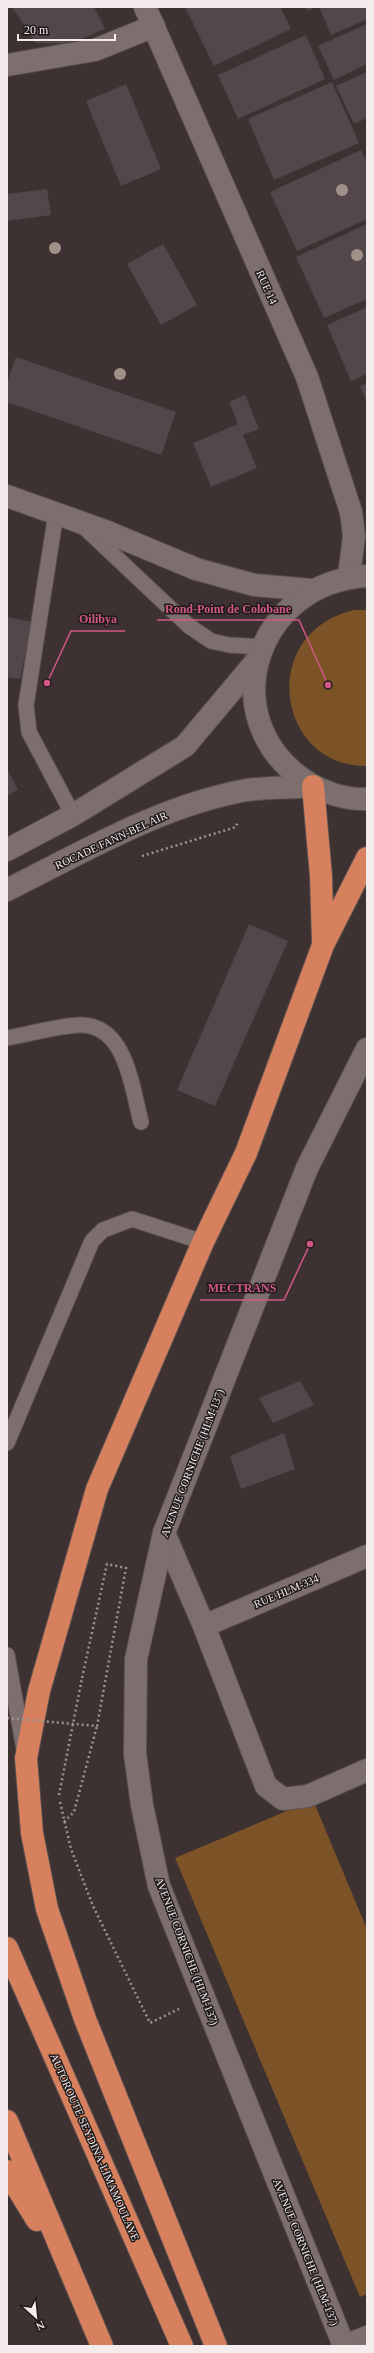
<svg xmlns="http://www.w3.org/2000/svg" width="374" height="2353" font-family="Georgia,serif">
	<rect width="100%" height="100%" fill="#3d3131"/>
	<!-- green -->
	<path fill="#7b5326" d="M354,610H367V766C278,768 255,634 354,610Z
		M313,1800L367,1929V2294L360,2297L175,1858Z"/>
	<!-- building -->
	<path fill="#53474c" d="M12,7H94L105,29L69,44L36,43Z
		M185,7H280L291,29L214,66Z
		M306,7H316L307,11Z
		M319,7H367V19L331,35Z
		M367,24V64L334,80L318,46Z
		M306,35L325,79L238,119L218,75Z
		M367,72V118L354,124L336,86Z
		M332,82L359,143L274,180L248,119Z
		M126,84L161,169L121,186L86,101Z
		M361,150L367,162V219L297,251L270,192Z
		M47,189L51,215L7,221V194Z
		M367,224V299L324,318L296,257Z
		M163,244L197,305L161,325L127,264Z
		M367,307V374L351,381L327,325Z
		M16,357L176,412L161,455L7,402V382Z
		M367,383V402L360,386Z
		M245,395L259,429L243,435L257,468L211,487L193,443L238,424L229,402Z
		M7,617L32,622L20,679L7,677Z
		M7,769L18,790L7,796Z
		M249,924L288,941L215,1106L177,1090Z
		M300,1381L314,1405L273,1423L259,1398Z
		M284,1433L295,1469L241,1489L230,1456Z"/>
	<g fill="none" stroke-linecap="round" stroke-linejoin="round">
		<!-- service casing -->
		<g stroke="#5a5050" stroke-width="17">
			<path id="service" d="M56,513L26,705L29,732L73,815
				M84,527L189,626L211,641L229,645L262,647
				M7,1038C30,1034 56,1026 80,1025C126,1024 132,1088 141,1122
				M7,1443L92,1241L103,1230L132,1219L203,1242
				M7,1655L24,1749"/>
		</g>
		<!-- minor casing -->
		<g stroke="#5a5050" stroke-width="24">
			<path id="minor" d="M145,7L307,377L351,512L354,536L349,577
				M7,65L95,50L154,26
				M164,1533L204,1626L266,1786L283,1799L308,1796L367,1770
				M204,1626L367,1556
				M345,2346L367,2337"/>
		</g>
		<!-- tertiary casing -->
		<g stroke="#5a5050" stroke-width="24">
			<path id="tertiary" d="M7,496L105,531L196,569L254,585L311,590
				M344,2346L159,1886L142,1805L135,1754L136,1659L164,1533L307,1168L367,1049"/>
		</g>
		<!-- secondary casing -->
		<g stroke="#5a5050" stroke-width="24">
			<path id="secondary" d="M367,576C256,582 212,717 304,780C322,792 345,800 367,799
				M7,850L73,815L185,746L258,659
				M7,890C83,852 162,805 247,790C268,787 292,788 313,786"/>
		</g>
		<!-- motorway casing -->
		<g stroke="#5a5050" stroke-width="24">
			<path id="motorway" d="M313,786L321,876L323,942
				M7,1948L182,2346
				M7,2121L102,2346
				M7,2171L37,2220
				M216,2346L85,2019L47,1909L32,1833L26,1758L39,1691L97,1489L203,1242L246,1153L323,945L367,858"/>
		</g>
		<!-- path -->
		<path stroke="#9e9494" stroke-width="2.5" stroke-dasharray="2 3" stroke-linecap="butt" d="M142,856L236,827L238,821
			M59,1795L82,1678
			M60,1802L71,1849L93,1906L150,2023L179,2009
			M64,1822L74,1812L97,1726"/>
		<!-- service -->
		<use href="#service" stroke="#7d6f6e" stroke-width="15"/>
		<!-- minor -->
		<use href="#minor" stroke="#7d6f6e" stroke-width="22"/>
		<!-- tertiary -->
		<use href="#tertiary" stroke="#7d6f6e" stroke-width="22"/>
		<!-- secondary -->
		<use href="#secondary" stroke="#7d6f6e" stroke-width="22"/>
		<!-- motorway -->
		<use href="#motorway" stroke="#d7805d" stroke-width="22"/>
		<!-- path-bridge -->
		<path stroke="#9e9494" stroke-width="2.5" stroke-dasharray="2 3" stroke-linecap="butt" d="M7,1718L97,1726L126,1568L107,1564L82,1678"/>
	</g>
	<!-- trees -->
	<g fill="#a19188">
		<circle cx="342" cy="190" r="6"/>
		<circle cx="55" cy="248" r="6"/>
		<circle cx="357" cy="255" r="6"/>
		<circle cx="120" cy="374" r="6"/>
	</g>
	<g text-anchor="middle" stroke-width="3" stroke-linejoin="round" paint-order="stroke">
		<!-- street labels -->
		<g font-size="11" fill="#f4ecec" stroke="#201a1a">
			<text transform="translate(267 287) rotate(66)" y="4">RUE 14</text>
			<text transform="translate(111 840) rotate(-25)" y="4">ROCADE FANN-BEL AIR</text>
			<text transform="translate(192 1463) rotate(-69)" y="4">AVENUE CORNICHE (HLM-137)</text>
			<text transform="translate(286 1591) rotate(-23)" y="4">RUE HLM-334</text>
			<text transform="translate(187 1951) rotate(69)" y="4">AVENUE CORNICHE (HLM-137)</text>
			<text transform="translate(95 2147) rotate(66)" y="4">AUTOROUTE SEYDINA-LIMAMOULAYE</text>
			<text transform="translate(306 2252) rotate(68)" y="4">AVENUE CORNICHE (HLM-137)</text>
		</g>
	</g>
	<!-- callouts -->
	<path fill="none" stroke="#d15886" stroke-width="1.5" d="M328 685L299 620H157M47 683L71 631H125M310 1244L284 1300H200"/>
	<g fill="#d15886" stroke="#201a1a" stroke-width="1.5">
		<circle cx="328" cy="685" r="4"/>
		<circle cx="47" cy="683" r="4"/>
		<circle cx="310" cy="1244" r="4"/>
	</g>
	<g font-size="12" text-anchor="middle" font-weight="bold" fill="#d15886" stroke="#201a1a" stroke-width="3" stroke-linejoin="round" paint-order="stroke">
		<text x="228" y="613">Rond-Point de Colobane</text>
		<text x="98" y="623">Oilibya</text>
		<text x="242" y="1292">MECTRANS</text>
	</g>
	<!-- border -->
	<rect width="374" height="2353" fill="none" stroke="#f4ecec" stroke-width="16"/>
	<!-- north arrow -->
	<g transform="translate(36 2317) rotate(153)" stroke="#201a1a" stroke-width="3" paint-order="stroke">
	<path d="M0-3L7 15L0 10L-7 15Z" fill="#f4ecec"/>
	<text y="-6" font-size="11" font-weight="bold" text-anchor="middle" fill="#f4ecec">N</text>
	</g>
	<!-- scale -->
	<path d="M18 34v6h97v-6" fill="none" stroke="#f4ecec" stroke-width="2"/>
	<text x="24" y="34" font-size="12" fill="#f4ecec" stroke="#201a1a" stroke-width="3" paint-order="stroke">20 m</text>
</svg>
